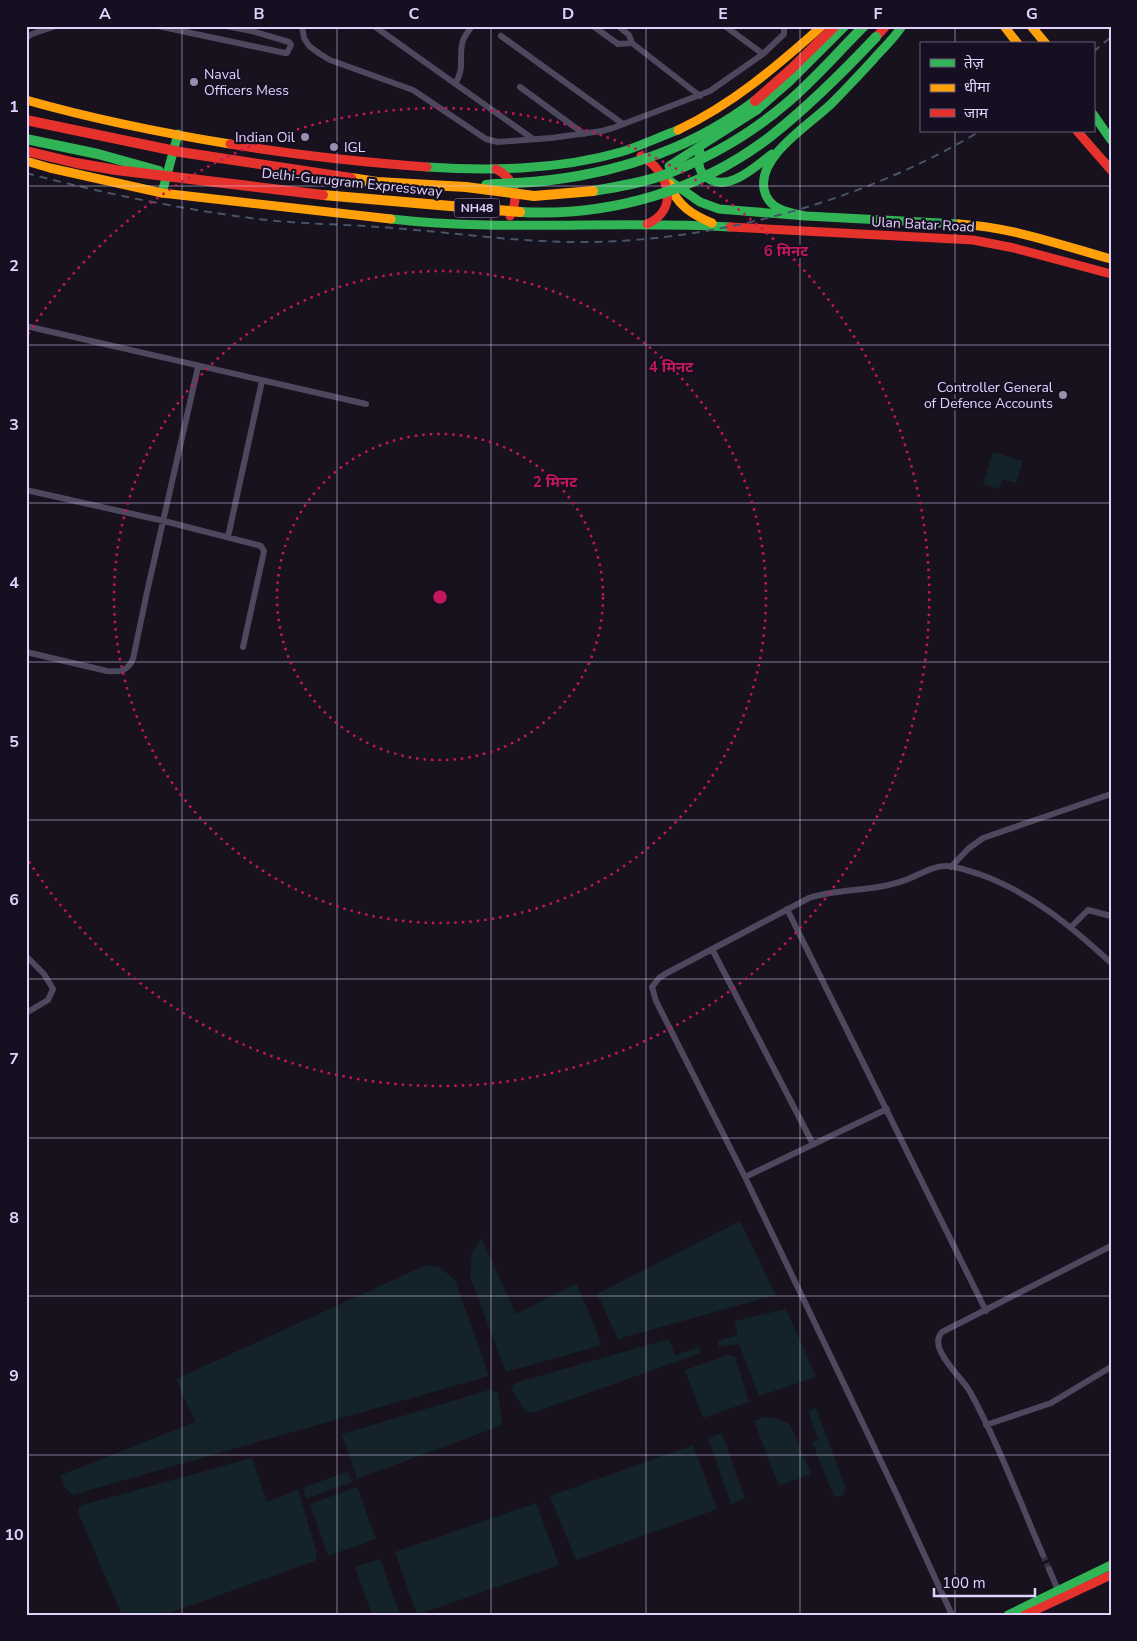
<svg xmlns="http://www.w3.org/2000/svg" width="1137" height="1641" font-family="'Nunito Sans','Noto Sans Devanagari',sans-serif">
	<rect width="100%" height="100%" fill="#17121d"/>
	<!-- green -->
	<path fill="#132329" d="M993,452L1023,461L1016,483L1002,479L999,489L983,484Z
		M740,1221L776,1295L618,1339L597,1294Z
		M482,1239L516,1314L577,1283L602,1345L506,1372L470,1277L472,1252Z
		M426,1265L441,1268L455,1280L489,1376L72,1495L64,1486L61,1475L195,1422L176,1379Z
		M786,1309L816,1377L759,1396L739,1344L719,1347L717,1341L738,1335L734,1321Z
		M669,1339L675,1355L699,1347L701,1353L532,1413L525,1411L511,1389L515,1383Z
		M727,1355L735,1357L749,1402L703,1418L685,1370Z
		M489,1390L498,1393L502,1421L500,1426L357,1479L342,1434Z
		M816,1408L845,1486L843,1495L834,1497L812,1442L818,1440L808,1411Z
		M764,1417L776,1418L790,1424L811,1474L779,1486L754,1421Z
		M722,1433L745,1499L731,1504L708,1438Z
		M693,1445L717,1509L576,1560L550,1496Z
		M252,1458L267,1502L298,1490L317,1553L315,1561L164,1615H122L78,1512L79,1506Z
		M348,1471L352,1482L306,1499L303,1488Z
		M357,1487L376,1539L328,1556L310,1504Z
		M536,1503L559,1565L417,1615L395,1552Z
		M380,1559L400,1615H372L355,1567Z"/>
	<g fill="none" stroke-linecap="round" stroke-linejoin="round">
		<!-- street-tunnel -->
		<path stroke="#352f3f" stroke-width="6" stroke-dasharray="6 3" stroke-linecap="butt" d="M1043,1555L1049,1569"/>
		<!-- street -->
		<path stroke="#4d485e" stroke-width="6" d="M158,26L285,53H287L291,45L289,42L252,31L226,26
			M302,26L304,38L309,46L320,54L330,60L413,90L486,139L498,142L551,138L602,131L613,128L710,91L763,54L784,34V26
			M374,26L533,139
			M593,26L618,44L632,43
			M618,26L629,35L632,43L700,96
			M725,26L763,54
			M501,36L623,124
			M26,38L32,34L56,26
			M455,84C465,68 459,60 462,44C463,37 468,32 472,26
			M520,87L584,134
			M26,326L366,404
			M26,490L164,521L261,546L264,551L263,556L243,647
			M228,537L262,381
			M26,652L107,671C120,672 127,672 133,659L147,592L198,367
			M951,867L968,849L983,838L1111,794
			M787,909L986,1311
			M1071,927L1088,910L1111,916
			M712,949L813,1144
			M26,956L44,974L53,989L48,1000L26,1013
			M745,1177L887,1109
			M986,1425L1051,1403L1111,1367
			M1043,1555C1019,1500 998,1442 969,1390C960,1376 927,1347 942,1332L1111,1246
			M1049,1569L1058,1590
			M952,1615L897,1495L745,1177L656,1001L652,987L659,978L665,974L809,898C834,890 859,891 884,886C894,884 904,881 913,877C924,872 934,866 946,866C957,866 968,871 979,874C1030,892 1071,926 1111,963"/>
		<!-- fast -->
		<path stroke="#30b455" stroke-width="9" d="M1093,114L1111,140
			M700,152C698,160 698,168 703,174C724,197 755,167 772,154
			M669,166L757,110L790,81L845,26
			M427,167C491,171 558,170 621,152C640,146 659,137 678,130
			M670,181L700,202L719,209L806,216L959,224
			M162,193L178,134
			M806,216C789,213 768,210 764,189C758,155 811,124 832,103C846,89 859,75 872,61C882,49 894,39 902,26
			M391,219C504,232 618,220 730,227
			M1008,1615L1111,1565"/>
		<!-- slow -->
		<path stroke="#ff9f0a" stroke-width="9" d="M1004,26L1018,44
			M1031,26L1046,44
			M26,100C93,119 162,133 230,144
			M678,130C733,104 777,66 822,26
			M26,161L50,168L162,193L391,219
			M670,184C676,205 693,215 712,223
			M959,224C1011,227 1061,245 1111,259"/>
		<!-- jam -->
		<path stroke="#e5322d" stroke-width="9" d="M876,37L886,26
			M1077,131L1111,170
			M230,144C295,155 360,162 427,167
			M641,156C668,170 681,209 647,224
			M496,169C515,179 520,197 510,216
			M730,227L973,240L1014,248L1111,274
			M1025,1615L1111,1575"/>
		<!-- rail -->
		<path stroke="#475368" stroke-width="2" stroke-dasharray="8 6" stroke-linecap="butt" d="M1093,52L1111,37
			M26,173C102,193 180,209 258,219C298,224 340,224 380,227C451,232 521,243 591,242C722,240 868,199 980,131"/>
		<!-- fast-bridge -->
		<path stroke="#30b455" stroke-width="10" d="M26,139L98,154L159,171
			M486,185C508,183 529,183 551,180C624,171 696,146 755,101
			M593,191C617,187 641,183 664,175C709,158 752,133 788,102C815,79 839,51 864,26
			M520,212C609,217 700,191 771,136C809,106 843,72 876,37"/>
		<!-- slow-bridge -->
		<path stroke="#ff9f0a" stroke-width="10" d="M351,178L377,182L466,187L534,196L593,191
			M323,195L520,212"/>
		<!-- jam-bridge -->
		<path stroke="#e5322d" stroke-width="10" d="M755,101L790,70L835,26
			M26,120L180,152L351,178
			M26,151L76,163L116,170L323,195"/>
	</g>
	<!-- grid -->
	<path fill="none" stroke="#e0d1fd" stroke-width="1" stroke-opacity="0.55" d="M182,26V1615M337,26V1615M491,26V1615M646,26V1615M800,26V1615M955,26V44M955,131V1615M26,186H1111M26,345H1111M26,503H1111M26,662H1111M26,820H1111M26,979H1111M26,1138H1111M26,1296H1111M26,1455H1111"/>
	<!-- distance rings -->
	<g fill="none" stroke="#c2185b" stroke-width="2.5" stroke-dasharray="2.5 5">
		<circle cx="440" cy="597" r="163"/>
		<circle cx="440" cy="597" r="326"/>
		<path d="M28 334A489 489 0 1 1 28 860"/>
	</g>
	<!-- markers -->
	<g fill="#9a8eaf" stroke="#160e21" stroke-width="2">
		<circle cx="194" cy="82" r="5"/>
		<circle cx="305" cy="137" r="5"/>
		<circle cx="334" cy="147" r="5"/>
		<circle cx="1063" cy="395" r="5"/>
	</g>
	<g text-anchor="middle" stroke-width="4.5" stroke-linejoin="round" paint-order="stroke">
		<!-- shield labels -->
		<rect fill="#160e21" stroke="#a396bb" stroke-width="1" x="454.5" y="198.5" width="45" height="19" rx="4"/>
		<g font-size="12" font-weight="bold" fill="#e0d1fd">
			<text x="477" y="212">NH48</text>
		</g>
		<!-- poi labels -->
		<g font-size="14" fill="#e0d1fd" stroke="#160e21" text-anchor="start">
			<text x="204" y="79">Naval<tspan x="204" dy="16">Officers Mess</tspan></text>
			<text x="295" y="142" text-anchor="end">Indian Oil</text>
			<text x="344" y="152">IGL</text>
			<text x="1053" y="392" text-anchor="end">Controller General<tspan x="1053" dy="16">of Defence Accounts</tspan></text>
		</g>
		<!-- street labels -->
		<g font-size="14" fill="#e0d1fd" stroke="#160e21">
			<text transform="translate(352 182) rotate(6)" y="5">Delhi-Gurugram Expressway</text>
			<text transform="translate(923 224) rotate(3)" y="5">Ulan Batar Road</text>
		</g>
	</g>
	<circle cx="440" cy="597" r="8" fill="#c2185b" stroke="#160e21" stroke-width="2.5"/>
	<g font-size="15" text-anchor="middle" font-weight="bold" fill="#c2185b" stroke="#160e21" stroke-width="4.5" stroke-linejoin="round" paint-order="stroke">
		<text x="786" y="256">6 मिनट</text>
		<text x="671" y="372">4 मिनट</text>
		<text x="555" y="487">2 मिनट</text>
	</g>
	<!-- border -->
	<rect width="1137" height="1641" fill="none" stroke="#160e21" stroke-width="55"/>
	<!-- legend -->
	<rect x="920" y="42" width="175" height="90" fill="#160e21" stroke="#675c79"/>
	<rect x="930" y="59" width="25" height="8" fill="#30b455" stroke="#675c79"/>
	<text x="964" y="68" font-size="15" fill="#e0d1fd">तेज़</text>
	<rect x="930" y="84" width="25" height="8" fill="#ff9f0a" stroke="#675c79"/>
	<text x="964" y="92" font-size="15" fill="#e0d1fd">धीमा</text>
	<rect x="930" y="109" width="25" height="8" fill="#e5322d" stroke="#675c79"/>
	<text x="964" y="118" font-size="15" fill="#e0d1fd">जाम</text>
	<!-- scale -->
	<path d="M934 1588v8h101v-8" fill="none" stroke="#e0d1fd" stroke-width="2.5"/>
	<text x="942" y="1588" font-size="15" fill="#e0d1fd" stroke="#160e21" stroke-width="4" paint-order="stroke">100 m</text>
	<rect x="28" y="28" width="1082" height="1586" fill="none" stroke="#e0d1fd" stroke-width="2"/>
	<g font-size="16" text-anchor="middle" font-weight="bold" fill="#e0d1fd">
		<text x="105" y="19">A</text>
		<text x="259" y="19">B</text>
		<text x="414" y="19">C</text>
		<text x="568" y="19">D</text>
		<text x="723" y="19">E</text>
		<text x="878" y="19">F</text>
		<text x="1032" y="19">G</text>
		<text x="14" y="112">1</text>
		<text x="14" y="271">2</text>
		<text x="14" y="430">3</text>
		<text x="14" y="588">4</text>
		<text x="14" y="747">5</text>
		<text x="14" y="905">6</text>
		<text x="14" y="1064">7</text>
		<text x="14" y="1223">8</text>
		<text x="14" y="1381">9</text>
		<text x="14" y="1540">10</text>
	</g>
</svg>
